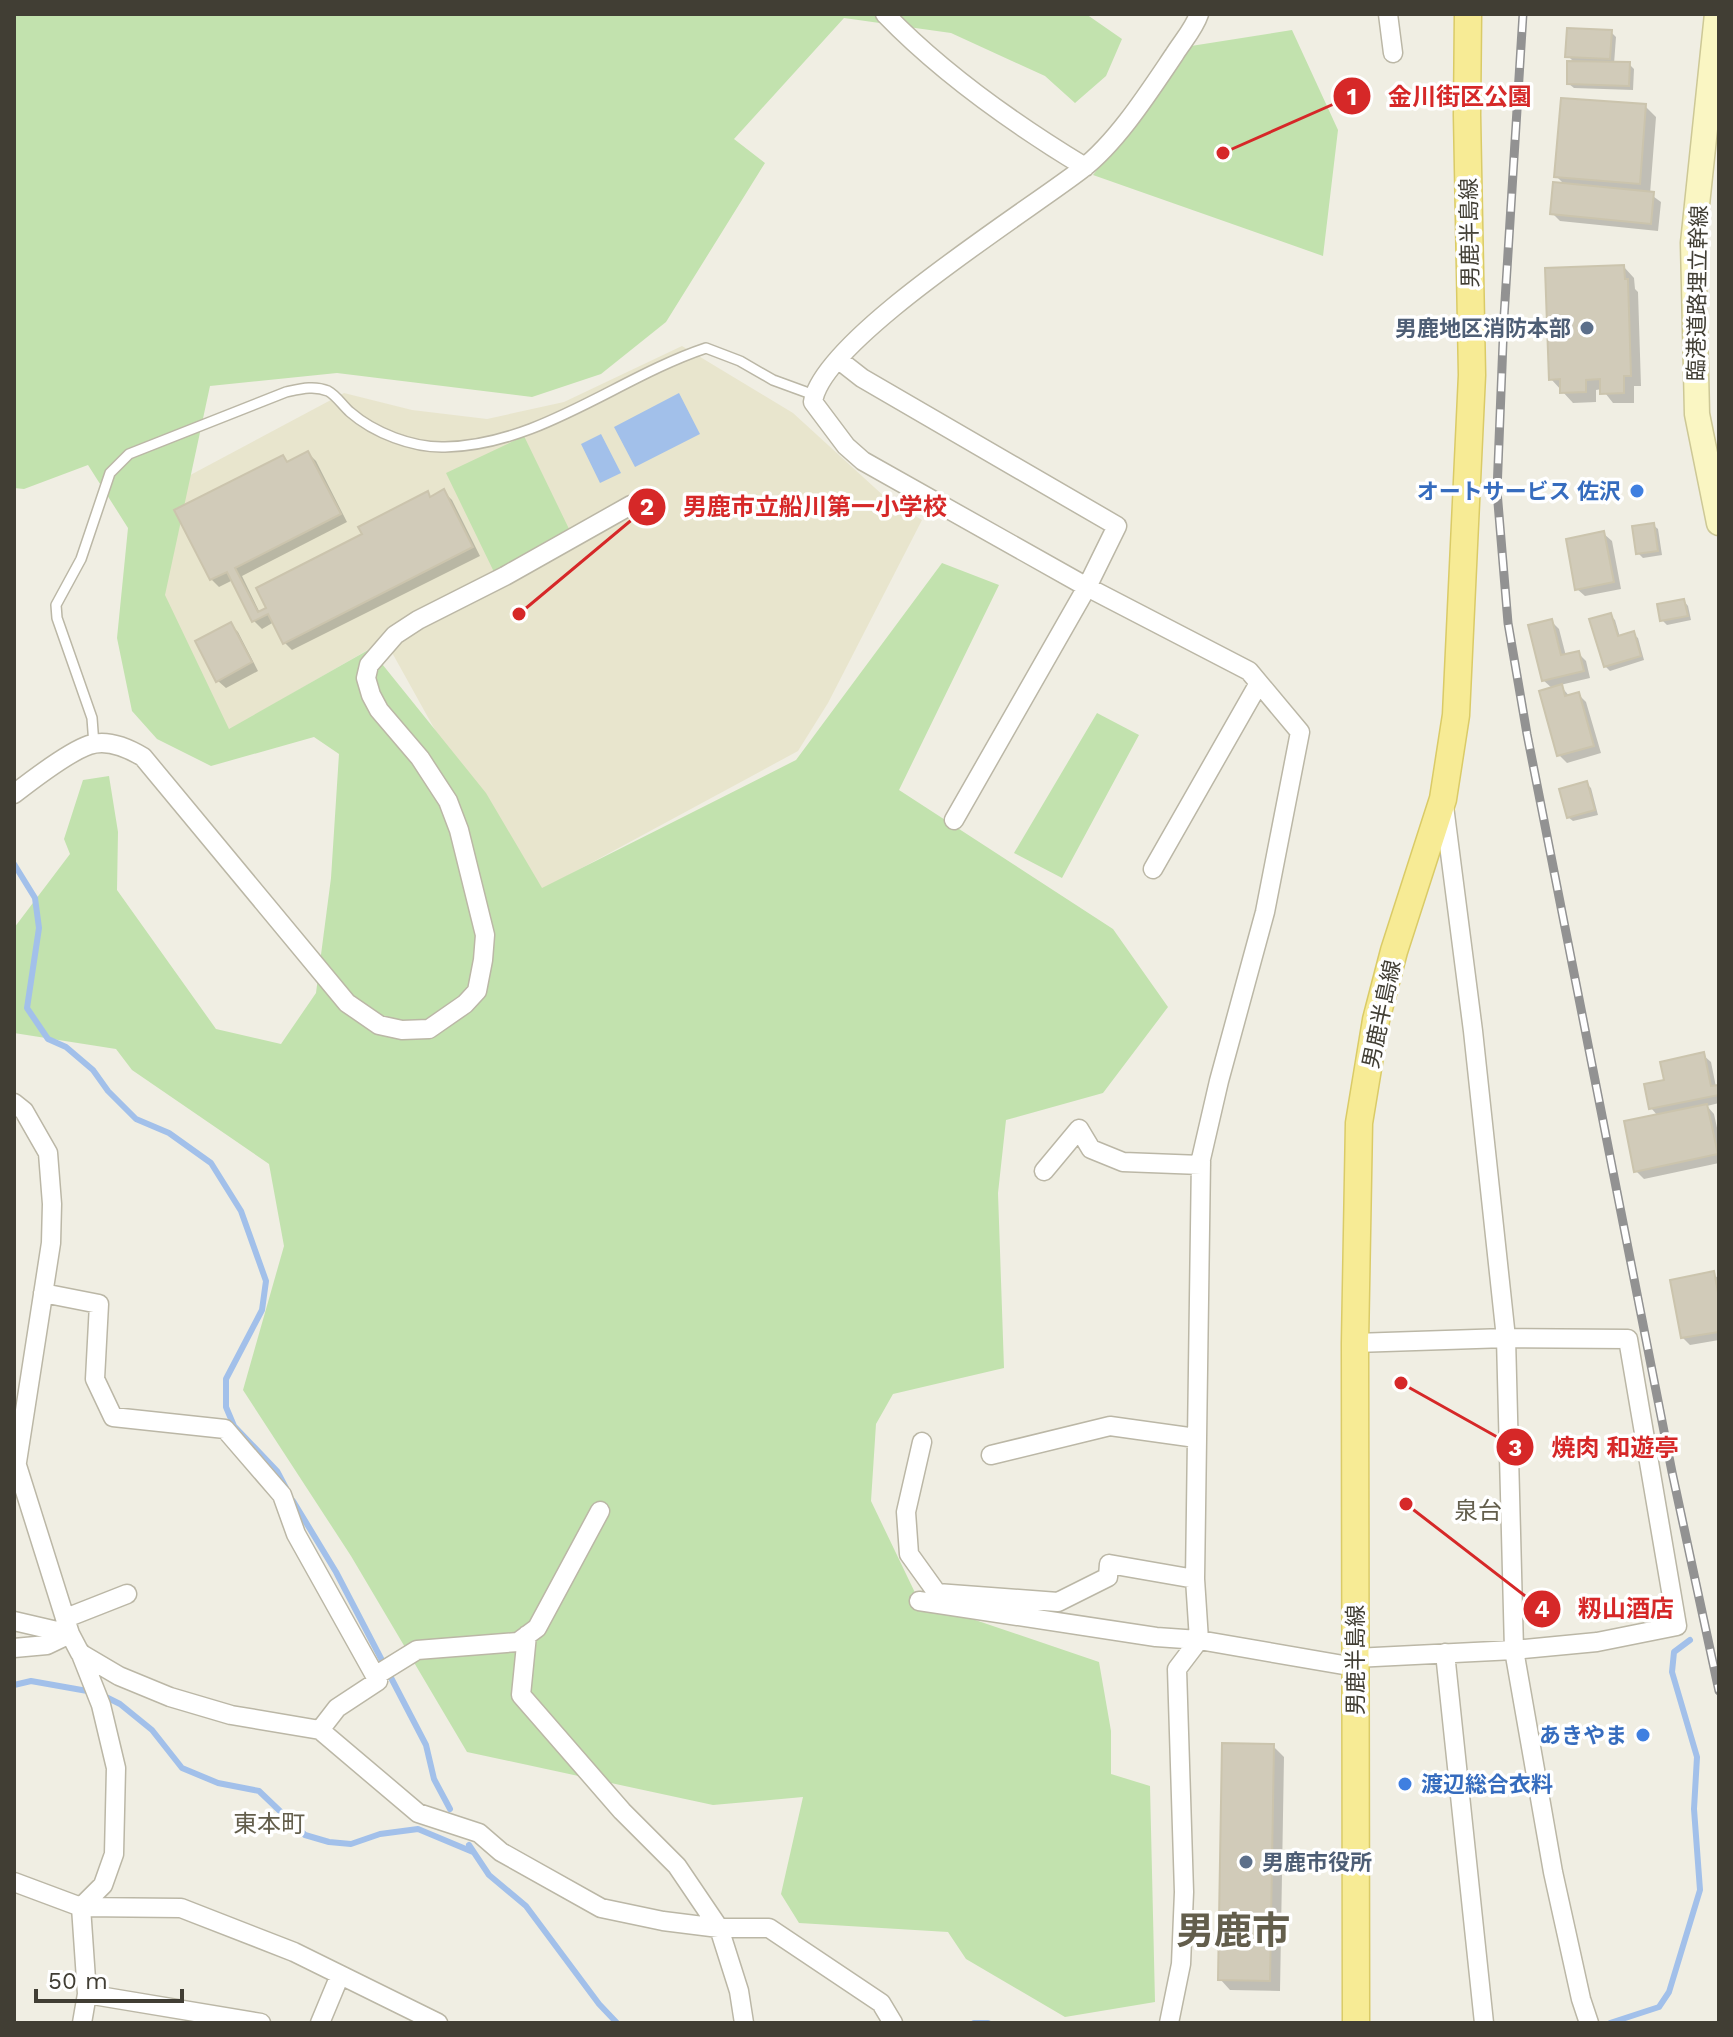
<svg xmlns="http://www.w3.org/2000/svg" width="1733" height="2037" font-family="'Work Sans','Noto Sans JP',sans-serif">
	<rect width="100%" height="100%" fill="#f0eee3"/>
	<!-- education -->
	<path fill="#e8e5cd" d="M682,346L793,413L886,498L922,520L828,703L798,751L528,897L385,640L229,730L150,589L166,488L344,393L412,410L487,419L564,402Z"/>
	<!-- green -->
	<path fill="#c2e2ae" d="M14,14H1086L1122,39L1106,76L1075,103L1045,76L951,33L844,18L734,139L765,163L666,322L601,374L532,397L337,373L210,386L165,595L229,729L370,649L486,793L542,888L796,760L942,563L999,585L899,790L1113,929L1168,1007L1103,1093L1006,1120L998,1193L1004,1368L893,1394L876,1424L871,1501L919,1601L1099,1662L1111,1731V1774L1150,1786L1155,2002L1065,2017L966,1959L948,1932L799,1923L781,1894L803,1797L713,1805L467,1752L351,1556L243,1390L284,1246L269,1164L132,1070L116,1049L14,1033V928L70,854L64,839L83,780L109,776L118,832L117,890L216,1029L281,1044L316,993L331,878L339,754L314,737L211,766L157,739L132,711L117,638L128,528L88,465L24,489L14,488Z
		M1292,30L1338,130L1323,256L1093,175L1191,46Z
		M524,436L571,533L494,572L446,473Z
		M1097,713L1139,735L1062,878L1014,853Z"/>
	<!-- water -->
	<path fill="#a2c0ea" d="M679,393L700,434L635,467L614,427Z
		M601,434L621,473L600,483L581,444Z"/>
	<!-- shadow -->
	<path fill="#0003" d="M1611,32L1616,37L1614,64H1629L1634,69L1633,90L1574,88L1569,84L1575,63L1568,56Z
		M1645,106L1656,117L1650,194L1661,202L1658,231L1560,221L1552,213L1565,185L1556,176Z
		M1624,267L1634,278L1635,289L1638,292L1641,386H1634V403H1613L1602,389L1596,390V402L1573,403L1551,379Z
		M308,453L316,461L347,522L242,576L260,613L365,535L427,494L432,498L444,492L452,500L480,556L292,650L285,643L274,622L262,629L254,621L233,580L219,587L211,579L177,511L283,457L289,463Z
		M1653,525L1658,529L1662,555L1643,558L1638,553Z
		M1604,534L1612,541L1621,589L1585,596L1577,589Z
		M1684,601L1688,606L1691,620L1667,625L1662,620Z
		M1610,615L1615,620L1620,637L1633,634L1638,638L1644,660L1610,671L1605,666Z
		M1551,621L1559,629L1566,656L1578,653L1586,661L1590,678L1560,685L1570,697L1578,694L1586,702L1601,753L1567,763L1559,755L1553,689L1543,680Z
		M230,624L238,632L258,671L226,688L218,681Z
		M1586,783L1591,788L1598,815L1573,821L1568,817Z
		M1703,1055L1711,1062L1716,1087H1719V1103L1707,1106L1714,1114L1719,1137V1163L1644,1179L1636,1171L1658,1116L1651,1108L1666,1082Z
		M1713,1274L1719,1279V1340L1690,1345L1683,1338Z
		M1273,1746L1284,1757L1280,1991L1230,1990L1220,1979Z"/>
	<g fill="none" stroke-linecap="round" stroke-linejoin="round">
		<!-- stream -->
		<path stroke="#a2c0ea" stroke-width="6" d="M14,864L35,898L39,928L27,1008L48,1039L66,1047L93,1070L108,1091L136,1119L169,1133L211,1163L241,1211L266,1281L262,1310L226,1379V1407L234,1426L277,1471L286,1488
			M293,1501L336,1572L426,1745L434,1779L450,1809
			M14,1685L31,1681L93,1692
			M104,1696L120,1704L152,1730L182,1768L218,1783L259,1791L305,1835L329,1842L351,1844L380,1834L418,1829L473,1852
			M469,1845L489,1875L526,1906L599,2004L617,2023
			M974,2023H988
			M1610,2023L1659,2007L1669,1992L1700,1890L1694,1809L1697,1757L1672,1672L1674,1652L1690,1640"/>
	</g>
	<!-- building -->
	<path fill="#d1cbb9" stroke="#cbc4ad" stroke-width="2" d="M1567,28L1612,30L1610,59L1565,57Z
		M1567,61L1630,62L1629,86L1567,84Z
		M1561,98L1646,104L1640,184L1554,177Z
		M1553,182L1654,192L1651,224L1550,214Z
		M1624,265L1625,279H1628L1631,376H1624V393L1600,394V379L1586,380V392L1560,393V379L1549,380L1545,268Z
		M308,451L341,514L235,568L258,612L266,608L256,588L362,534L358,527L428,491L430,497L444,489L473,547L283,644L268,614L252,622L227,572L210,580L174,510L283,455L287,462Z
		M1654,523L1658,551L1636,554L1632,526Z
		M1604,531L1614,582L1575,590L1566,539Z
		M1684,599L1688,616L1660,621L1657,604Z
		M1611,613L1618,636L1634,631L1641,656L1604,667L1589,619Z
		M1552,619L1561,655L1579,651L1584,671L1542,681L1528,625Z
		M231,622L252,662L216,682L195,641Z
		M1562,684L1565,696L1579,692L1594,746L1557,756L1539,691Z
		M1587,781L1595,810L1567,818L1559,789Z
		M1704,1052L1711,1086L1719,1085V1095L1649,1109L1644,1084L1664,1080L1660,1062Z
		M1707,1104L1718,1154L1634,1172L1624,1121Z
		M1714,1271L1719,1298V1332L1681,1338L1670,1280Z
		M1222,1743L1274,1744L1270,1981L1218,1980Z"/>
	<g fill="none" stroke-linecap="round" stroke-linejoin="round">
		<!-- lane casing -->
		<g stroke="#bbb7a6" stroke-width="12">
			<path id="lane" d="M94,745L92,718L57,618L56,605L81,559L110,473L129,454L286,392C300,389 314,385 328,391C336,395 343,406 350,412C374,433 413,448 445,447C540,445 619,377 706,348L740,361L773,380L814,395"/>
		</g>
		<!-- street casing -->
		<g stroke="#bbb7a6" stroke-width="21">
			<path id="street" d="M885,14C943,74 1014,124 1085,167
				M1388,14L1393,53
				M839,360L862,378L1117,526L1087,587L954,820
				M14,794C32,780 69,752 89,745C107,739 128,748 143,757L347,1003L379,1025L402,1030L429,1029L465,1004L477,991L483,960L485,935L459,830L448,801L420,758L379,710L371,695L366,678L369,665L395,635L418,620L505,576L631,505
				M1444,806L1473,1031L1506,1338L1514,1650L1553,1872L1581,1999L1589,2023
				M1153,869L1259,683
				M14,1103L24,1111L48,1153L52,1204L51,1243L17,1462
				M1044,1171L1079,1129L1091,1149L1123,1162L1201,1165
				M43,1293L99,1304L95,1379L113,1417L225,1429L282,1495L296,1534L378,1681L337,1708L320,1730
				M922,1442L906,1512L909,1554L937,1593L1058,1602L1108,1577L1109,1564L1195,1579
				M991,1455L1110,1426L1196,1438
				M14,1456L70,1634L80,1653L119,1676L170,1697L231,1715L320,1730L418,1813L479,1833L501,1852L601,1908L663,1921L719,1928H769L881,2003L893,2023
				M919,1601L1156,1637L1199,1640L1195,1579L1201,1159L1219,1081L1265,912L1300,732L1249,671L1087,587L863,461L846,446L813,402C821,340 1028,211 1082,169C1117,142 1149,92 1174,55C1182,42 1194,29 1199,14
				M66,1618L127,1594
				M14,1621L70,1634
				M527,1635L521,1695L622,1811L677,1866L719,1928L739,1991L744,2023
				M14,1648L47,1645L70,1634
				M80,1652L101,1705L116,1768L114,1854L103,1885L81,1907L87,1994L82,2023
				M1445,1653L1484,2023
				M1355,1658L1514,1650L1597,1642L1677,1626L1628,1339L1506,1338L1355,1343
				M375,1676L417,1650L518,1642L537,1628L600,1511
				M14,1882L81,1907L181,1908L294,1952L438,2023
				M87,1994L261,2023
				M320,2023L340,1975
				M1169,2023L1181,1964L1184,1892L1177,1669L1199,1640L1355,1667"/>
		</g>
		<!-- secondary casing -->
		<g stroke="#cdc896" stroke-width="27">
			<path id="secondary" d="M1717,14L1693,243L1697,414L1719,523"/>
		</g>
		<!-- primary casing -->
		<g stroke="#dacb67" stroke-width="29">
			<path id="primary" d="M1356,2023L1355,1343L1359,1123L1376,1020L1394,951L1443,799L1456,715L1472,375L1467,115L1468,14"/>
		</g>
		<!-- lane -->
		<use href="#lane" stroke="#fff" stroke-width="9"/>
		<!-- street -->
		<use href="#street" stroke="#fff" stroke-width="18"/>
		<!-- secondary -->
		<use href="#secondary" stroke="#faf6c3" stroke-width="24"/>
		<!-- primary -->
		<use href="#primary" stroke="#f7eb95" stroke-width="26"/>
		<!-- rail casing -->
		<g stroke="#929292" stroke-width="9">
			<path id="rail" d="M1523,14L1504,317L1497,491L1508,623L1527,734L1672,1472L1719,1691"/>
		</g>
		<!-- rail -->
		<use href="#rail" stroke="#fff" stroke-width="6" stroke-dasharray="18" stroke-linecap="butt"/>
	</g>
	<!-- markers -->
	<g fill="#5c6f8a" stroke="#fff" stroke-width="3">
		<circle cx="1587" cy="328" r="8"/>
		<circle cx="1246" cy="1862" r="8"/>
	</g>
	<g fill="#3f7fe0" stroke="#fff" stroke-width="3">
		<circle cx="1637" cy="491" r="8"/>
		<circle cx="1643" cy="1735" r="8"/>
		<circle cx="1405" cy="1784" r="8"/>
	</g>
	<g text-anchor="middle" stroke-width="7" stroke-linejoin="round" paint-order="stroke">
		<!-- street labels -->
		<g font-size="22" fill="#413e34" stroke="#fff">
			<text transform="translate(1469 233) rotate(-91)" y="8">男鹿半島線</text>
			<text transform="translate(1697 293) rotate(-89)" y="8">臨港道路埋立幹線</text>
			<text transform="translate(1381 1014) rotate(-78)" y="8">男鹿半島線</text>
			<text transform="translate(1355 1660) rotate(-90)" y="8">男鹿半島線</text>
		</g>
		<!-- service labels -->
		<g font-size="22" font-weight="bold" fill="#4e5e75" stroke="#fff" text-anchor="end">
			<text x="1571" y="336">男鹿地区消防本部</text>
			<text x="1262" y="1870" text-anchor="start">男鹿市役所</text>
		</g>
		<!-- shop labels -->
		<g font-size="22" font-weight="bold" fill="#366cbe" stroke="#fff" text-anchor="end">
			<text x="1621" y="499">オートサービス 佐沢</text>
			<text x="1627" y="1743">あきやま</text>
			<text x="1421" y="1792" text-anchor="start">渡辺総合衣料</text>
		</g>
		<!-- neighbourhood labels -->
		<g font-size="24" fill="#635e4c" stroke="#fff">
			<text x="1478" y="1519">泉台</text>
			<text x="269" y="1832">東本町</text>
		</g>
		<!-- town labels -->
		<g font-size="38" font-weight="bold" fill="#635e4c" stroke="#fff">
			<text x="1233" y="1944">男鹿市</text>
		</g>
	</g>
	<!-- callouts -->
	<path fill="none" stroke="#d62828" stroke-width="3" d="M1223 153L1352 96M519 614L647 507M1401 1383L1515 1447M1406 1504L1542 1609"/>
	<g fill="#d62828" stroke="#fff" stroke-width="3">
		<circle cx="1223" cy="153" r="8"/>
		<circle cx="519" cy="614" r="8"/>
		<circle cx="1401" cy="1383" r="8"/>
		<circle cx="1406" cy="1504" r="8"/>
		<circle cx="1352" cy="96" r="20"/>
		<circle cx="647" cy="507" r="20"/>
		<circle cx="1515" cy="1447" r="20"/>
		<circle cx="1542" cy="1609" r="20"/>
	</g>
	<g font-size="24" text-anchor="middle" font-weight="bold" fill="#fff">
		<text x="1352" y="105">1</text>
		<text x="647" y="515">2</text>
		<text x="1515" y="1456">3</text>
		<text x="1542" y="1617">4</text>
	</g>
	<g font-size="24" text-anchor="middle" font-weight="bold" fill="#d62828" stroke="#fff" stroke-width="7" stroke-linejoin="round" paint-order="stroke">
		<text x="1460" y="105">金川街区公園</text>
		<text x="815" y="515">男鹿市立船川第一小学校</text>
		<text x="1615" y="1456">焼肉 和遊亭</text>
		<text x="1626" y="1617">籾山酒店</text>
	</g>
	<!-- border -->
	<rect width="1733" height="2037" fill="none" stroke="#413e34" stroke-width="32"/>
	<!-- scale -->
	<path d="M36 1989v12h146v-12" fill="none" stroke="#413e34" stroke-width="4"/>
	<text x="48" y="1989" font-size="24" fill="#413e34" stroke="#ffffff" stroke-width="6" paint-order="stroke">50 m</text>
</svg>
